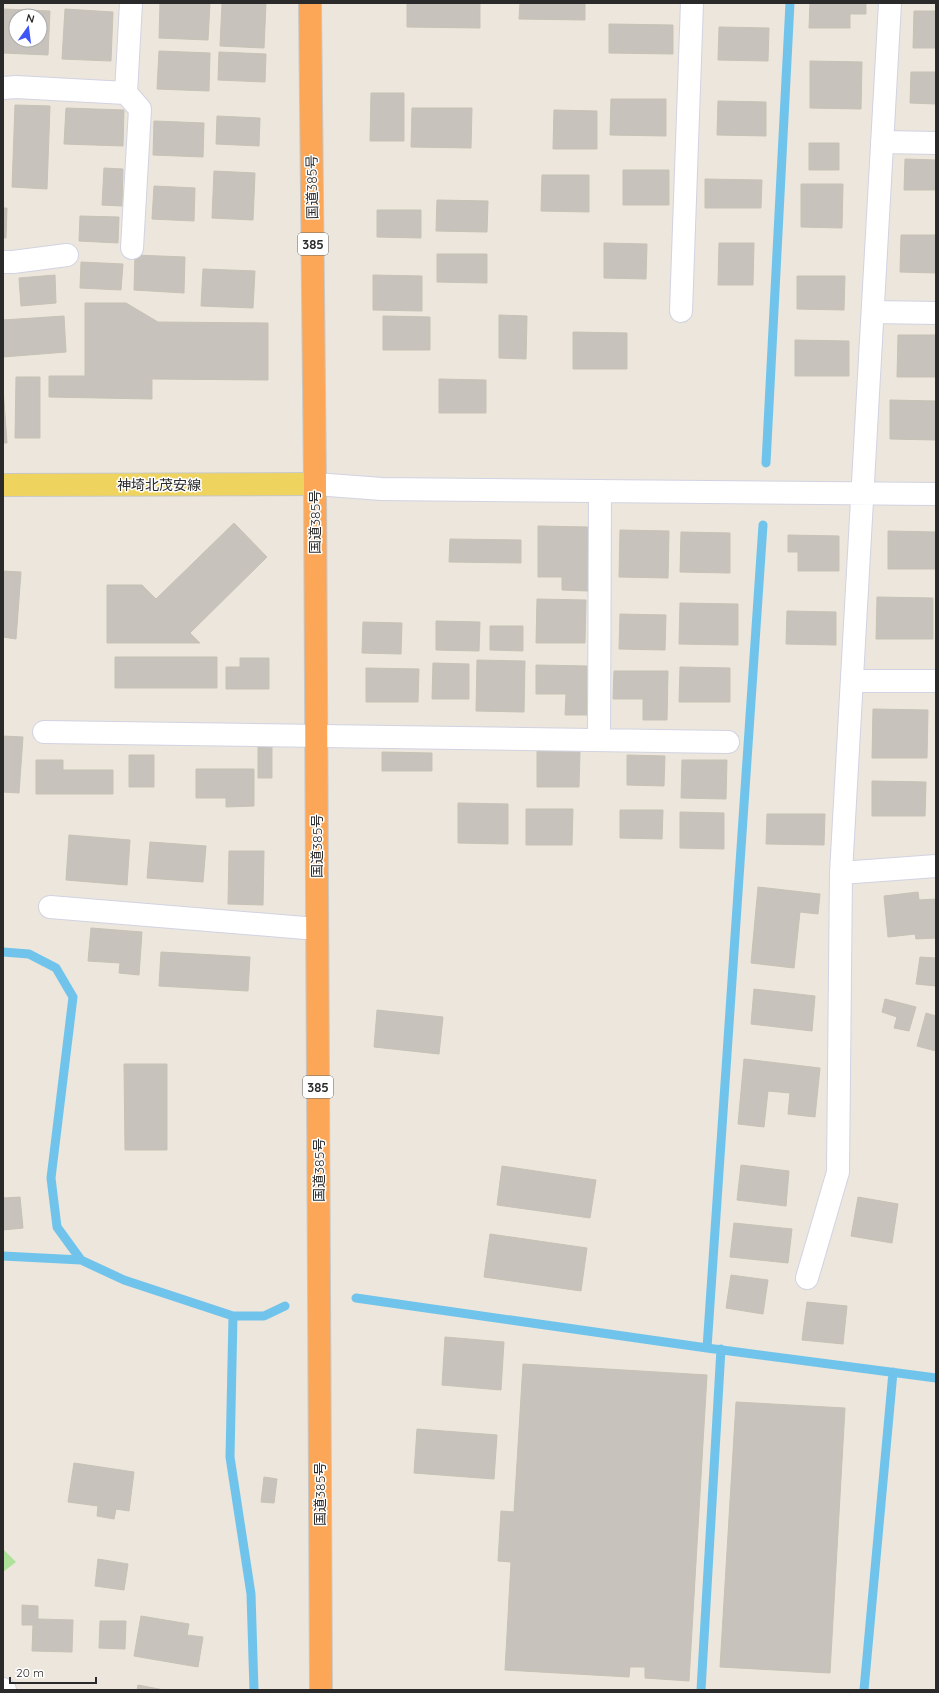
<svg xmlns="http://www.w3.org/2000/svg" width="939" height="1693" font-family="Quicksand,'Noto Sans JP',sans-serif">
	<rect width="100%" height="100%" fill="#ece6dc"/>
	<!-- green -->
	<path fill="#aee199" d="M3,1549L16,1562L3,1572Z"/>
	<g fill="none" stroke-linecap="round" stroke-linejoin="round">
		<!-- stream -->
		<path stroke="#70c4ec" stroke-width="9" d="M766,463L790,3
			M3,952L29,954L56,968L73,997L51,1178L57,1227L81,1260L124,1280L233,1316H264L285,1306
			M3,1256L81,1260
			M356,1298L707,1348L936,1378
			M233,1316L230,1457L251,1594L254,1690
			M707,1348L763,525
			M701,1690L721,1349
			M864,1690L893,1372"/>
	</g>
	<!-- building -->
	<path fill="#c7c2bb" stroke="#c7c2b5" fill-rule="evenodd" d="M160,3H210L208,40L159,38Z
		M222,3H266L264,48L220,46Z
		M407,3H480V28L407,27Z
		M520,3H585V20L519,19Z
		M810,3H866V14H850V28H809Z
		M3,9L50,11L48,55L3,53ZM16,16H40V40H16Z
		M65,9L113,12L111,61L62,59Z
		M914,11H936V48H913Z
		M609,24L673,25V54L609,53Z
		M719,27L769,28L768,61L718,60Z
		M159,51L210,53L209,91L157,89Z
		M219,52L266,54L265,82L218,80Z
		M810,61L862,62L861,109L810,108Z
		M911,72H936V104L910,103Z
		M371,93H404V141H370Z
		M611,99H666V136L610,135Z
		M718,101L766,102V136L717,135Z
		M15,105L50,106L47,189L12,187Z
		M66,108L124,110L123,146L64,144Z
		M412,108H472L471,148L411,147Z
		M554,110L597,111V149H553Z
		M217,116L260,118L259,146L216,144Z
		M154,121L204,123L203,157L153,155Z
		M809,143H839V170H809Z
		M905,159L936,160V190H904Z
		M104,168L123,169L122,206L102,205Z
		M623,170H669V205H623Z
		M214,171L255,173L253,220L212,218Z
		M542,175H589V212L541,211Z
		M705,179L762,180L761,208H705Z
		M801,184H843L842,228L801,227Z
		M154,186L195,188L194,221L152,219Z
		M437,200L488,201L487,232L436,231Z
		M3,208H7L6,238H3Z
		M377,210H421V238L377,237Z
		M80,216L119,217L118,243L79,241Z
		M901,235H936V273L900,272Z
		M604,243L647,244L646,279L604,278Z
		M719,243H754L753,285H718Z
		M437,254H487V283L437,282Z
		M135,255L185,257L184,293L134,290Z
		M81,262L123,264L121,290L80,288Z
		M203,269L255,271L253,308L201,306Z
		M55,275L56,303L21,306L19,278Z
		M373,275L422,276V311L373,310Z
		M797,276H845L844,310L797,309Z
		M85,303H126L158,322L268,323V380L152,379V399L49,397V376H85Z
		M499,315L527,316L526,359L499,358Z
		M64,316L66,352L3,357V320Z
		M383,316L430,317V350H383Z
		M573,332L627,333V369H573Z
		M898,335H936V377H897Z
		M795,340L849,341V376H795Z
		M16,377H40V438H15Z
		M439,379L486,380V413H439Z
		M3,388L7,443H3Z
		M890,400L936,401V440L890,439Z
		M234,523L267,557L190,633L156,599Z
		M538,526L588,527V591L562,590V577H538Z
		M620,530L669,531L668,578L619,577Z
		M888,531L936,532V569H888Z
		M681,532L730,533V573L680,572Z
		M788,535L839,536V571H798V552H788Z
		M450,539L521,540V563L449,562Z
		M3,571L21,572L16,639L3,637Z
		M107,585H142L200,643H107Z
		M877,597L933,598V639H876Z
		M537,599L586,600L585,643H536Z
		M680,603L738,604V645L679,644Z
		M787,611L836,612V645L786,644Z
		M620,614L666,615L665,650L619,649Z
		M436,621L480,622L479,651L436,650Z
		M363,622L402,623L401,654L362,653Z
		M490,626H523V651L490,650Z
		M115,657H217V688H115Z
		M240,658H269V689H226V667H240Z
		M477,660L525,661L524,712L476,711Z
		M433,663L469,664V699H432Z
		M536,665L587,666V715H565L566,694H536Z
		M680,667L730,668V702H679Z
		M366,668L419,669L418,702H366Z
		M614,671H668L667,720H643V699H613Z
		M873,709L928,710L927,758H872Z
		M3,736L23,737L19,793L3,792Z
		M258,743H272V778H258Z
		M537,751H580L579,787H537Z
		M382,752L432,753V771H382Z
		M129,755H154V787H129Z
		M627,755L665,756L664,786L627,785Z
		M36,760H63V770H113V794H36Z
		M682,760H727L726,799L681,798Z
		M196,769H254V806L226,807V798H196Z
		M872,781L926,782L925,816H872Z
		M458,803L508,804V844L458,843Z
		M526,809H573L572,845H526Z
		M620,810H663L662,839L620,838Z
		M680,812L724,813V849L680,848Z
		M767,814H825L824,845L766,844Z
		M69,835L130,840L127,885L66,880Z
		M150,842L206,846L203,882L147,878Z
		M229,851H264L263,905L228,904Z
		M758,887L820,894L818,914L800,912L794,968L751,963Z
		M918,892L919,900L936,899V938L916,939L915,934L888,937L884,896Z
		M91,928L142,932L139,975L119,973L120,963L88,961Z
		M161,952L250,957L248,991L159,986Z
		M920,957L936,958V986L916,984Z
		M754,989L815,996L812,1031L751,1024Z
		M885,999L916,1007L909,1031L894,1028L897,1017L882,1012Z
		M377,1010L443,1017L439,1054L374,1047Z
		M926,1013L936,1016V1051L917,1046Z
		M744,1059L820,1068L815,1117L788,1114L790,1093L768,1091L764,1127L738,1124Z
		M124,1064H167V1150H125Z
		M741,1165L789,1171L786,1206L737,1200Z
		M502,1166L596,1180L590,1218L497,1205Z
		M20,1197L23,1228L3,1230V1198Z
		M858,1197L898,1204L892,1243L851,1236Z
		M734,1223L792,1229L788,1263L730,1257Z
		M490,1234L587,1248L581,1291L484,1277Z
		M731,1275L768,1280L763,1314L726,1308Z
		M807,1302L847,1306L843,1344L802,1340Z
		M445,1337L504,1342L501,1390L442,1385Z
		M523,1364L707,1375L689,1681L645,1678V1667H630L629,1677L505,1670L511,1562L498,1561L501,1511L514,1512Z
		M736,1402L845,1408L830,1673L720,1667Z
		M417,1429L497,1435L494,1479L414,1473Z
		M74,1463L134,1472L129,1511L116,1509L114,1519L97,1516L98,1506L68,1502Z
		M264,1477L277,1479L274,1503L261,1502Z
		M98,1559L128,1564L124,1590L95,1586Z
		M22,1605L38,1606V1619L73,1620L72,1652L32,1651L33,1625H22Z
		M141,1616L189,1624L187,1635L203,1637L198,1667L134,1656Z
		M100,1621H126L125,1649L99,1648Z
		M138,1685L164,1690H137Z"/>
	<g fill="none" stroke-linecap="round" stroke-linejoin="round">
		<!-- minor casing -->
		<g stroke="#d1d3e2" stroke-width="24">
			<path id="minor" d="M131,3L126,93L140,109L132,248
				M890,3L841,873L936,866
				M3,88L16,87L126,93
				M882,142L936,143
				M3,262H13L67,255
				M681,311L692,3
				M873,312L936,313
				M315,484L382,489L936,494
				M852,681H936
				M44,732L728,742
				M599,740L600,491
				M50,907L317,929
				M807,1278L838,1172L841,873
				M3,1689L5,1690"/>
		</g>
		<!-- major casing -->
		<g stroke="#c8c8c8" stroke-width="24">
			<path id="major" d="M3,485L315,484"/>
		</g>
		<!-- highway casing -->
		<g stroke="#c8c8c8" stroke-width="24">
			<path id="highway" d="M310,3L315,484L321,1690"/>
		</g>
		<!-- minor -->
		<use href="#minor" stroke="#fff" stroke-width="22"/>
		<!-- major -->
		<use href="#major" stroke="#eed45e" stroke-width="22"/>
		<!-- highway -->
		<use href="#highway" stroke="#fba757" stroke-width="22"/>
	</g>
	<g text-anchor="middle" stroke-width="3" stroke-linejoin="round" paint-order="stroke">
		<!-- shield labels -->
		<g fill="#fff" stroke="#6a6a6a" stroke-width="1">
			<rect x="298" y="233" width="30" height="22" rx="3"/>
			<rect x="303" y="1076" width="30" height="22" rx="3"/>
		</g>
		<g font-size="13" font-weight="bold" fill="#2a2a2a">
			<text x="313" y="249">385</text>
			<text x="318" y="1092">385</text>
		</g>
		<!-- street labels -->
		<g font-size="14" fill="#2a2a2a" stroke="#fff">
			<text transform="translate(312 187) rotate(-91)" y="5">国道385号</text>
			<text x="159" y="490">神埼北茂安線</text>
			<text transform="translate(315 522) rotate(-90)" y="5">国道385号</text>
			<text transform="translate(317 846) rotate(-90)" y="5">国道385号</text>
			<text transform="translate(319 1170) rotate(-90)" y="5">国道385号</text>
			<text transform="translate(320 1494) rotate(-90)" y="5">国道385号</text>
		</g>
	</g>
	<!-- border -->
	<rect width="939" height="1693" fill="none" stroke="#2a2a2a" stroke-width="8"/>
	<!-- north arrow -->
	<g transform="translate(28 28) rotate(14)"><circle r="19" fill="#ffffff" stroke="#aaaaaa"/>
	<path d="M0-3L7 15L0 10L-7 15Z" fill="#3e56f6"/>
	<text y="-6" font-size="11" font-weight="bold" text-anchor="middle" fill="#2a2a2a">N</text>
	</g>
	<!-- scale -->
	<path d="M10 1677v6h86v-6" fill="none" stroke="#2a2a2a" stroke-width="2"/>
	<text x="16" y="1677" font-size="12" fill="#2a2a2a" stroke="#ffffff" stroke-width="3" paint-order="stroke">20 m</text>
</svg>
